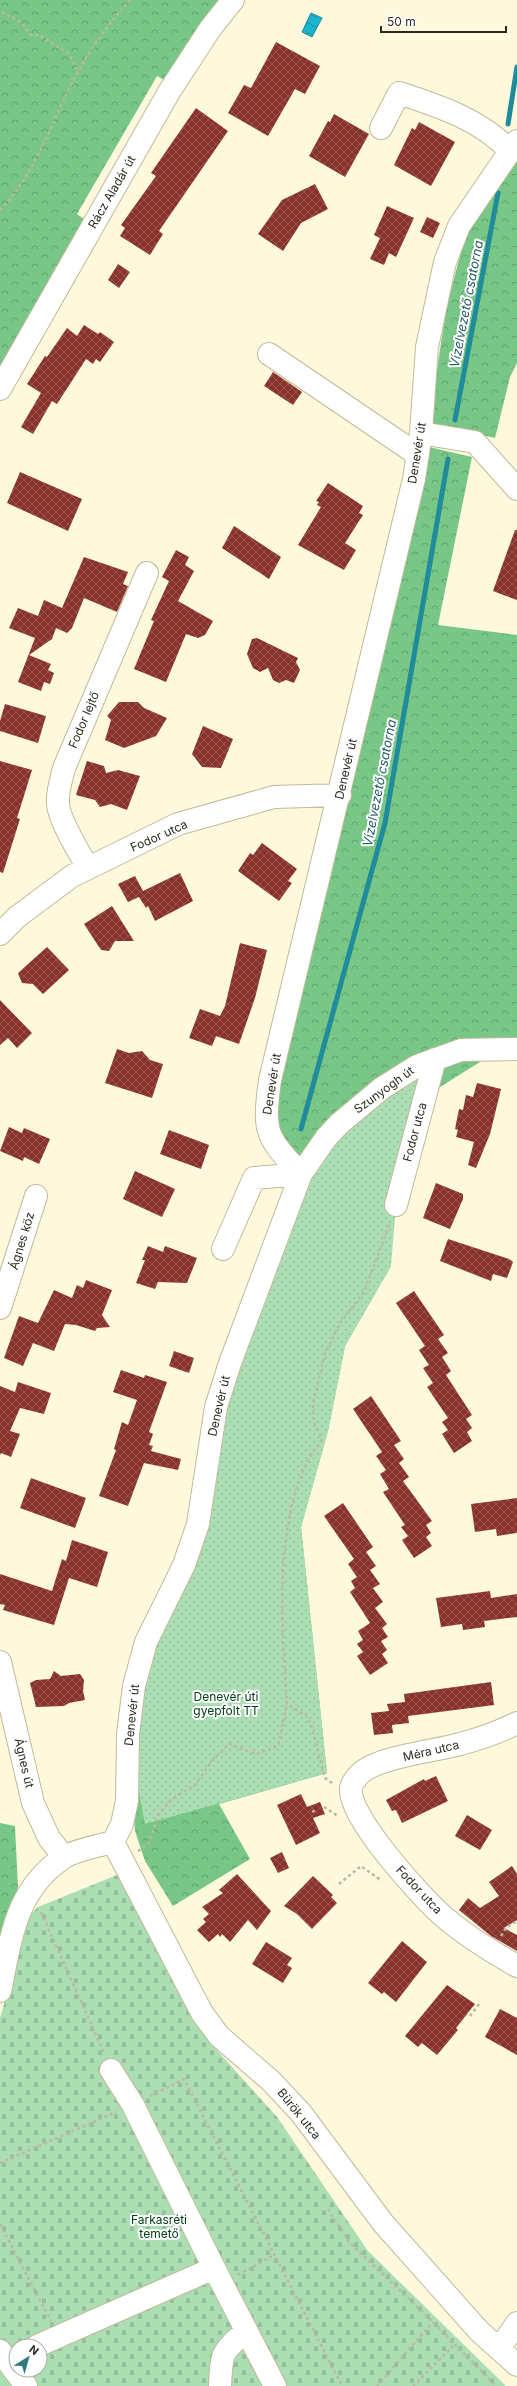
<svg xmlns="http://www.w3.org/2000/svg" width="517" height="2386" font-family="Inter,sans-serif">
	<defs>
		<pattern id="forest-crowns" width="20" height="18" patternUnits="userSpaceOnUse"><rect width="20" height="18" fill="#78c786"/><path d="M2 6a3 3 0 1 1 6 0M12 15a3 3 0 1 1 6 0" fill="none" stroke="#63a26d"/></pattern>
		<pattern id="cemetery-stones" width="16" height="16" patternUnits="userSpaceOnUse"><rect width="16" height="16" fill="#abdeb2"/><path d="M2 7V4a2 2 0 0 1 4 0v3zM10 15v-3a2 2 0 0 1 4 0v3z" fill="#93bf99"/></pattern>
		<pattern id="park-dots" width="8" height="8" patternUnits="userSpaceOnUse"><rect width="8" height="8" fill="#abdeb2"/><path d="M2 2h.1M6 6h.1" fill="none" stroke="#93bf99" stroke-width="1.8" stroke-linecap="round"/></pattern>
		<pattern id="water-waves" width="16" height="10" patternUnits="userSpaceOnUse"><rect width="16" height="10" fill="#1ab4cf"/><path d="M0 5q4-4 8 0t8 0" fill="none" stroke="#1893a7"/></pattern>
		<pattern id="building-cross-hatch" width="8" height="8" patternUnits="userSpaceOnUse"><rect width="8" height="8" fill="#89322b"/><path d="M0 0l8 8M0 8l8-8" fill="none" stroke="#97554f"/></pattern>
	</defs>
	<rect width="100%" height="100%" fill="#fef8dd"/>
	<!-- forest -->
	<path fill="url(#forest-crowns)" d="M0,0H221L168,82L157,76L77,214L88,222L0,371Z
		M517,156V363L510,377L495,438L429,423L446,310L465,236Z
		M429,447L472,457L438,625L517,635V1043H510L413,1104L387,1199L391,1266L345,1346L328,1431L301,1527L327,1773L219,1804L250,1859L173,1906L145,1861L135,1831L128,1734L184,1565L301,1174L268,1134Z
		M0,1823L15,1826L18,1887L0,1970Z"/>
	<!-- cemetery -->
	<path fill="url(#cemetery-stones)" fill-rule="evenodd" d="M117,1875L206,2038L277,2117L368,2251L506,2386H0V2018L30,1915L38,1907ZM16,2346H40V2370H16Z"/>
	<!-- park -->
	<path fill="url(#park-dots)" d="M435,1059L396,1205L391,1266L345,1346L328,1431L301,1527L327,1773L145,1824L128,1734L134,1686L184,1565L216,1407L326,1138Z"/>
	<!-- water -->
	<path fill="url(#water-waves)" stroke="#208b9a" d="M311,13L322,18L312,37L302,32Z"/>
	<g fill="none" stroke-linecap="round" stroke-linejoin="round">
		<!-- stream -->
		<path stroke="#208b9a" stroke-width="5" d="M508,124L517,67
			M455,420L498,193
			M301,1129L385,823L448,459"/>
	</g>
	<!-- building -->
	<path fill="url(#building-cross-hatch)" d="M276,42L320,66L305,94L295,89L268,136L228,113L244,85L251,88Z
		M196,108L228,131L159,231L163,234L150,255L120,236L125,228L121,225L156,176L151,173Z
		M334,114L369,134L345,177L309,156L328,121L330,122Z
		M419,122L455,142L431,186L394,165L412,128L415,130Z
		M315,184L328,209L301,223L283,251L258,234L282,200Z
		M387,206L414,218L396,257L389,253L384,265L370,259L380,238L374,235Z
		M427,217L440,223L433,238L420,232Z
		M118,264L130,272L119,288L108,280Z
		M84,325L98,334L100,332L114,342L100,362L96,359L93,364L86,359L57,404L52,401L33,434L21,427L41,393L27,384L45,356L47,357L67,328L77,336Z
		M273,372L302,392L293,405L264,386Z
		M20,472L82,499L68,531L7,503Z
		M328,483L363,506L359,513L363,515L345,543L356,550L344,570L298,545L321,507L317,505L319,502L316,501Z
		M234,526L281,557L269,579L222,548Z
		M515,530H517V600L493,591Z
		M176,550L189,557L185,565L194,571L178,601L213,621L205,635L198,638L186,634L166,682L134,669L154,621L151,620L169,581L162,577Z
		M84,557L128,572L123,584L128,586L117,612L84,598L72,628L67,633L56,628L52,639L29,655L51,664L48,670L54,673L50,684L44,682L41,691L18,682L35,638L9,628L18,608L38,616L44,600L62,608Z
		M257,638L298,658L296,662L300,670L294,683L286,680L279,683L273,680L268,668L260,672L253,668L247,654L252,639Z
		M119,702H138L144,708L167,718L156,736L124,748L105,740L111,720L107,716Z
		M5,704L46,716L38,743L0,731V721Z
		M203,726L233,739L221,768L202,767L192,754Z
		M0,761L32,770L17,818L20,819L3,873L0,872Z
		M87,761L104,766L106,773L118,770L140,776L127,810L111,804L100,807L95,800L76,795Z
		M262,843L297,869L288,881L292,883L279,901L238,871L250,853L253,855Z
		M180,873L193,901L155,921L148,906L146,908L139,897L128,902L118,884L135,876L143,891Z
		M112,906L134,941H115L109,951L101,950L84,924Z
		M240,943L267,950L255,998L239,1044L216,1036L212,1046L189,1038L200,1009L220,1016L225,1006Z
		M47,947L69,970L43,994L33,984L22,983L18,973Z
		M0,1000L32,1033L17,1048L8,1038L0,1045Z
		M117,1049L129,1053L142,1051L150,1060L163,1064L152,1098L105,1083Z
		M477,1083L501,1089L490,1134L476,1168L468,1165L474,1142L456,1137L458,1130L455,1129L459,1109L463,1110L466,1095L473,1097Z
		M9,1127L22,1133L24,1128L50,1139L39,1164L24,1157L23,1161L0,1151Z
		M169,1130L209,1145L201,1169L160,1154Z
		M135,1171L175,1189L162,1217L123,1199Z
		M436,1183L463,1194V1199L450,1229L423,1218Z
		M448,1239L509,1259L513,1262L507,1278L493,1274L491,1281L440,1261Z
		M148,1246L163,1252L165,1246L197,1258L187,1283L158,1282L155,1289L136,1283L145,1260H142Z
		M86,1280L112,1290L102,1315L110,1327L97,1328L95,1331L76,1325L65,1324L54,1351L33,1343L23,1366L4,1358L19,1316L38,1323L54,1290L72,1298L77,1285L83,1288Z
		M414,1291L444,1335L438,1339L448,1353L442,1357L451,1371L446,1375L472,1415L466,1419L472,1428L467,1432L472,1441L454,1453L442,1434L448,1430L442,1422L448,1418L427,1387L433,1383L423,1368L429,1365L419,1350L425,1346L396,1303Z
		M174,1351L194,1358L189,1373L169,1366Z
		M121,1370L144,1378L145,1375L167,1382L149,1432L153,1434L149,1445L153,1446L151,1451L181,1459L178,1470L144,1463L128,1506L99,1496L116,1450L114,1449L122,1422L128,1425L137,1400L113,1392Z
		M18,1382L51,1393L44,1414L20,1408L10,1431L20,1434L11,1457L1,1453L0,1455V1386L15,1392Z
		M371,1396L401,1441L394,1445L404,1459L399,1463L409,1477L403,1481L432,1521L426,1525L431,1533L426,1537L432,1546L414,1558L402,1540L408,1536L401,1527L405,1525L383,1492L389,1489L380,1474L386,1470L376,1456L382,1452L353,1409Z
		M31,1478L86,1498L75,1528L20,1508Z
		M517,1498V1533L497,1536L496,1529L475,1532L471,1504Z
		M343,1503L373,1547L366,1552L376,1566L370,1570L380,1584L373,1588L383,1602L375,1608L387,1624L382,1628L388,1637L381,1641L387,1650L382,1654L388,1663L370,1675L357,1656L363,1652L357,1644L363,1640L358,1631L370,1623L350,1592L355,1588L351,1581L357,1577L348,1564L354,1559L324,1516Z
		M72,1540L108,1552L97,1587L69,1578L54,1625L3,1610L5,1605L0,1604V1574L52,1591L62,1559L66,1561Z
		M490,1591L491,1598L517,1594V1617L484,1621L485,1627L463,1630L462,1624L441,1627L436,1598Z
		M54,1671L61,1676L80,1674L84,1680L83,1691L85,1700L69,1703L64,1706L36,1707L30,1683L36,1680L50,1679Z
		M491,1682L494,1705L408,1716L409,1723L392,1725L393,1733L374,1735L371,1713L389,1711L387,1704L405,1702L404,1694Z
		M436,1776L448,1801L402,1823L396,1810L392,1811L386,1800L424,1779L425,1781Z
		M301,1794L307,1807L320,1802L325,1814L313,1818L320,1833L296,1845L277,1805Z
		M467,1815L492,1830L480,1850L455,1836Z
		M282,1852L289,1868L278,1873L270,1858Z
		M512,1866L517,1874V1920L504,1928L517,1935V1951L491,1936L459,1910L468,1898L480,1908L499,1896L489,1882Z
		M237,1874L271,1911L257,1930L248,1920L230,1942L222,1934L220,1937L218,1934L209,1942L197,1930L206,1922L203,1919L209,1914L202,1907L223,1893L219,1890Z
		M313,1876L333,1895L331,1897L337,1903L312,1929L297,1914L284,1906Z
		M402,1941L427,1962L396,2002L384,1992L382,1994L368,1983Z
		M266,1942L292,1958L287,1965L292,1968L283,1983L252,1964Z
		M447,1985L475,2004L456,2028L458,2030L437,2055L422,2043L418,2047L405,2036Z
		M500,2009L517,2018V2055L485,2037Z"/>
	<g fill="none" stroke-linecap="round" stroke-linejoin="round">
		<!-- minor casing -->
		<g stroke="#c1ba9a" stroke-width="24">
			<path id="minor" d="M381,128L399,93C439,106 482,120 511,152
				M269,354L418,455
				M0,389L169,92L210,29L233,0
				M421,433L475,442L517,489
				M88,868C80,854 59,820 58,804C57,792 61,780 64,768L147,573
				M0,934L17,917L72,876L178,824L274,797L340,795
				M301,1174C265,1136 263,1132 270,1080L414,479L421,433L427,347L445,262L459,226L517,141
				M396,1205L435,1059
				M223,1249L254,1178L301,1174
				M0,1308L36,1196
				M0,1662L33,1803L49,1838L64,1857
				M517,1723C499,1732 479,1739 460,1744C436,1751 378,1757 361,1773C357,1776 352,1783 351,1788C347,1816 422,1898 444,1917C466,1936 492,1952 517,1966
				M113,1842L202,2013L219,2036L271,2081L301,2113L383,2223L479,2331L517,2365
				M0,1991C11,1939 15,1890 63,1858C75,1850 99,1846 113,1842L122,1824L127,1801L128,1734L134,1686L146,1642L184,1565L198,1524L216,1407L230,1363L301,1174L326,1138L339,1124L382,1088L417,1066L461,1050L517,1049
				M111,2070L133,2105L214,2268L275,2386
				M37,2346L214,2268
				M499,2349L517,2323
				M0,2351L26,2386
				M220,2386C222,2352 220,2354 246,2331"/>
		</g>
		<!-- path -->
		<path stroke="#bdb8a1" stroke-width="2.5" stroke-dasharray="3 3" stroke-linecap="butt" d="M2,12L21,22L31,35H39L69,54L78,71
			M0,210C38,171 52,118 78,72C92,46 110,22 130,0
			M332,1783L325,1778L311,1724L306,1716L287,1704C282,1630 274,1531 307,1462C311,1454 317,1447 322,1439L314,1423L313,1403L325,1354L340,1323L364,1292L390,1223
			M324,1807L338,1816
			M312,1812L316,1810
			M138,1851L148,1844L159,1814L172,1799L195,1785L212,1761L229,1744L256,1754L278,1746L287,1704
			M339,1884L361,1866L382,1881
			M41,1912L104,2053
			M501,1936L506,1928L517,1921
			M470,2016L480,2003
			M150,2096L184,2079L342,2386
			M0,2163L116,2112
			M328,2209L349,2242L433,2322L496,2386
			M0,2224L51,2321
			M238,2275L274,2255
			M377,2386L433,2322
			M413,2386L454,2345"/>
		<!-- minor -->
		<use href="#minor" stroke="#fff" stroke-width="22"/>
	</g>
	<g text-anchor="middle" stroke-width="4" stroke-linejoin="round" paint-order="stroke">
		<!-- street labels -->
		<g font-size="12" fill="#2d2a1e" stroke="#fff">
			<text transform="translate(112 192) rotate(-60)" y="4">Rácz Aladár út</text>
			<text transform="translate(417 453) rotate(-81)" y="4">Denevér út</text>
			<text transform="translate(84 720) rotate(-67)" y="4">Fodor lejtő</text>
			<text transform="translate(346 769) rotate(-77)" y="4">Denevér út</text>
			<text transform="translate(159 836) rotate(-24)" y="4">Fodor utca</text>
			<text transform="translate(272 1084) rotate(-81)" y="4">Denevér út</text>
			<text transform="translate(384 1090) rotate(-36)" y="4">Szunyogh út</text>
			<text transform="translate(415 1132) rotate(-75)" y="4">Fodor utca</text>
			<text transform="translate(22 1241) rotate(-73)" y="4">Ágnes köz</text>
			<text transform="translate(219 1406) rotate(-77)" y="4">Denevér út</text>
			<text transform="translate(132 1715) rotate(-84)" y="4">Denevér út</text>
			<text transform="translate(431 1751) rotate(-13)" y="4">Méra utca</text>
			<text transform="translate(24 1763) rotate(77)" y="4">Ágnes út</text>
			<text transform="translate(419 1890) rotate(47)" y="4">Fodor utca</text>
			<text transform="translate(299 2114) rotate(51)" y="4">Bürök utca</text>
		</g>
		<!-- park labels -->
		<g font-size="12" fill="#024017" stroke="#fff">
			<text x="226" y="1701">Denevér úti<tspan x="226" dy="14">gyepfolt TT</tspan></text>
			<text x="159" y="2224">Farkasréti<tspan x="159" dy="14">temető</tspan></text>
		</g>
		<!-- water labels -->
		<g font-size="13" font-style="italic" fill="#235b66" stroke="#fff">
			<text transform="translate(466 304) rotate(-79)" y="5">Vízelvezető csatorna</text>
			<text transform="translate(379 783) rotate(-79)" y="5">Vízelvezető csatorna</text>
		</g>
	</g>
	<!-- north arrow -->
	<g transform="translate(28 2358) rotate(37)"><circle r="19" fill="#ffffff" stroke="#abaaa5"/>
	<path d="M0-3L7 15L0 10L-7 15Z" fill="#327a82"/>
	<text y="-6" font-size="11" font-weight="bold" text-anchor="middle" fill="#2d2a1e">N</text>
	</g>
	<!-- scale -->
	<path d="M381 26v6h125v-6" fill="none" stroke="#2d2a1e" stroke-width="2"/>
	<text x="387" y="26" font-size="12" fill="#2d2a1e" stroke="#ffffff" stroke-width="3" paint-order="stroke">50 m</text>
</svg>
